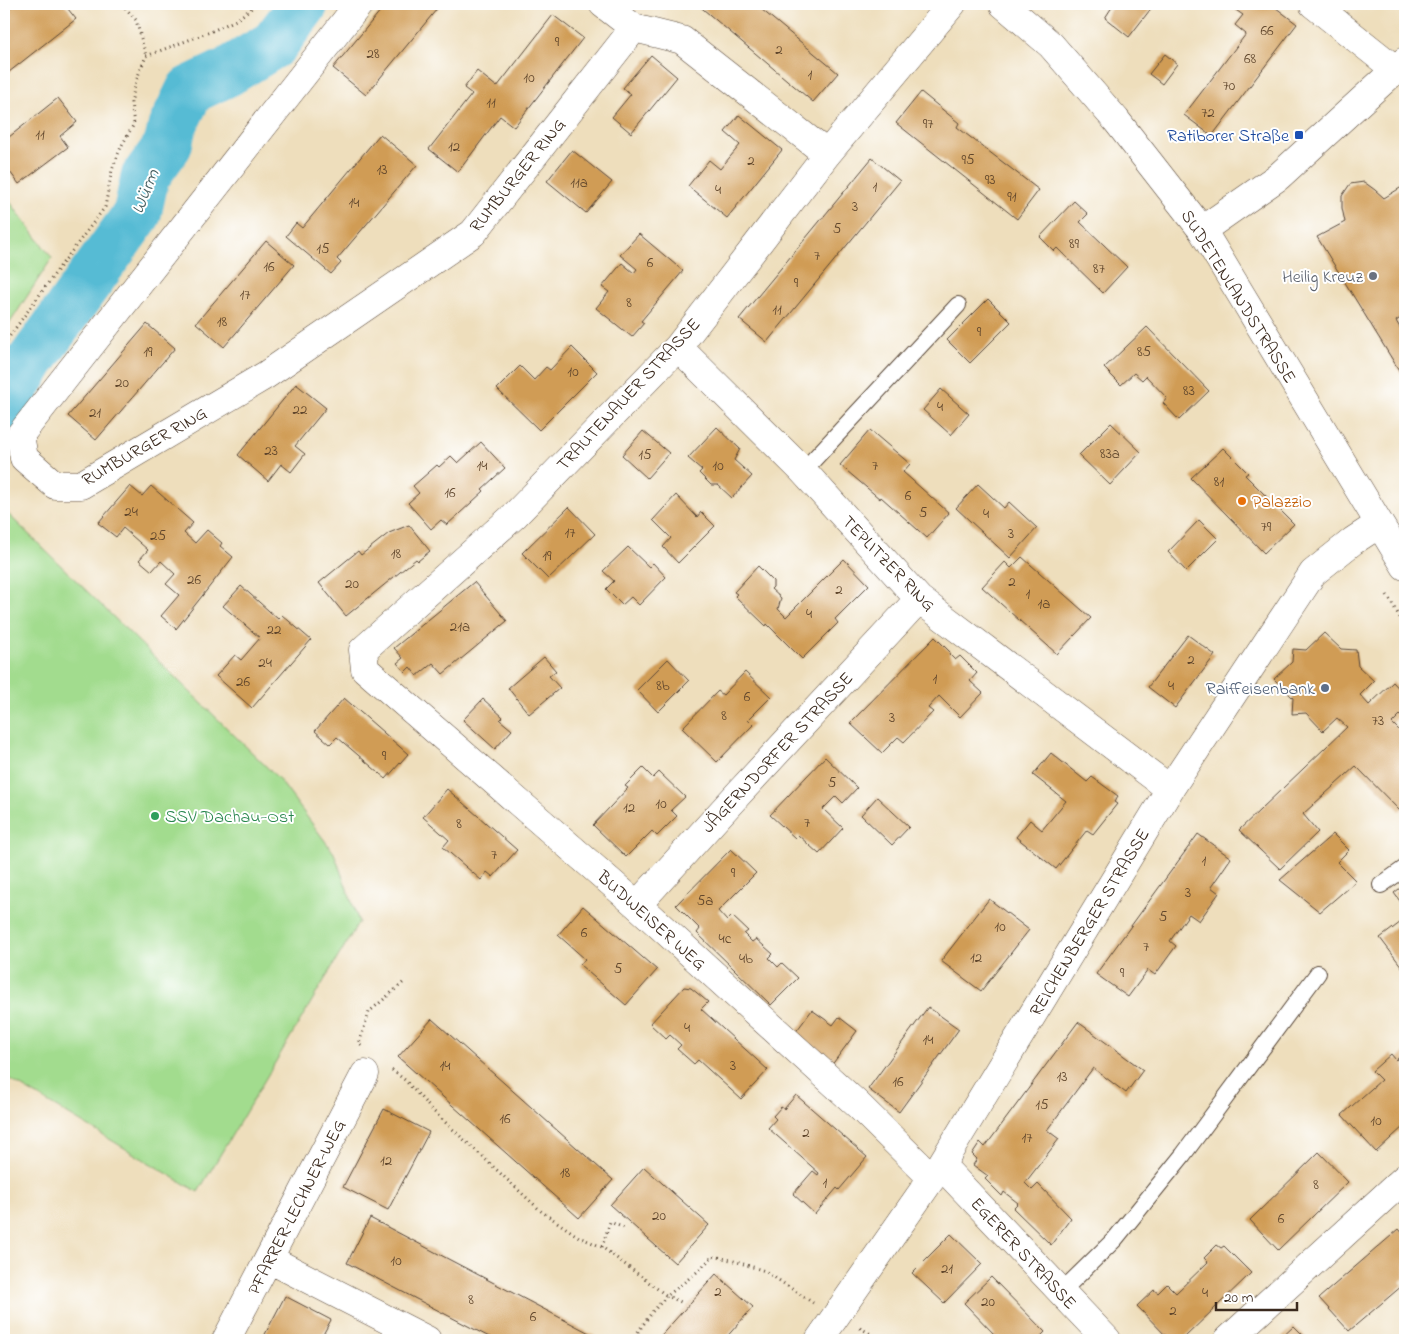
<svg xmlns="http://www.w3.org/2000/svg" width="1409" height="1344" font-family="'Indie Flower',sans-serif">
	<rect width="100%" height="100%" fill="#fff"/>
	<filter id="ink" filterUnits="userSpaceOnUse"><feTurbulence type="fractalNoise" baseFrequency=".02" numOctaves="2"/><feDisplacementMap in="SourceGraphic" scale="10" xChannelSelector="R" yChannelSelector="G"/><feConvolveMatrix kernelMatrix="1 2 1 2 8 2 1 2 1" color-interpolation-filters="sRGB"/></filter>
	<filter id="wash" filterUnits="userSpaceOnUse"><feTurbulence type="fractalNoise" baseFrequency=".0096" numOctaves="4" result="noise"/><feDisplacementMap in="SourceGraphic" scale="20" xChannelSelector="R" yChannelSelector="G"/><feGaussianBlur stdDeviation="1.12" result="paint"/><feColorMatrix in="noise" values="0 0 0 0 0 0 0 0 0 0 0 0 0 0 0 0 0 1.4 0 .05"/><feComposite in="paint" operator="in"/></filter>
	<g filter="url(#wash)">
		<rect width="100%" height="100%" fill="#eedebc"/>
		<!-- green -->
		<path fill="#a2dc8e" stroke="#6e8356" d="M4,194L52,258L4,332Z
			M4,510L278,778L334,853L359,922L198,1192L4,1076Z"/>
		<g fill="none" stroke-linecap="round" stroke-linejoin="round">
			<!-- river -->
			<path stroke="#56bbd4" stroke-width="49" d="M4,407L31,361L137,214L145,177L168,145L172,127L190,90L228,72L274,44L304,4"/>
		</g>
		<g id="blocks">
			<!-- building -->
			<path fill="#d09c55" d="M15,4H64L76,19L4,76V13Z
				M386,4H441L366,95L333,68Z
				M697,4H766L761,9L838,73L813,102Z
				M1107,4H1150L1153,6L1129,37L1105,18L1112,7Z
				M1227,4H1271L1297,24L1212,136L1184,115L1246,34L1235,25L1243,15Z
				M553,15L583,38L514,127L500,116L458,172L429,149L472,94L464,88L477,71L497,87Z
				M1165,54L1177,64L1162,84L1149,74Z
				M651,55L677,77L631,133L612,117L631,94L623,88Z
				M921,92L959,123L957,127L1039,190L1017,219L896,123Z
				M58,98L77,122L60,136L68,147L19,184L4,164V141Z
				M739,115L782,150L727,218L688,186L709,160L720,169L740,145L725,132Z
				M380,134L417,165L337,259L341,263L331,274L286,236L296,223L302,228Z
				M572,150L612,182L586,213L547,181Z
				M872,158L900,181L767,342L739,319Z
				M1364,182L1375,190L1384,198L1405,185V315L1396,321L1405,336V380L1317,237L1345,222L1342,208V196L1350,184Z
				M1074,201L1088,214L1080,222L1127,267L1103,293L1057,248L1054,251L1040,237Z
				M639,234L683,271L641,321L644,323L632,337L596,308L609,292L602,287L622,263L634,273L637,269L620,255Z
				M266,241L294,265L224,347L196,323Z
				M988,299L1011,322L970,363L947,340Z
				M147,324L175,348L96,440L68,416Z
				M1147,327L1209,391L1179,420L1163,403L1167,398L1146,376L1142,380L1134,373L1121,385L1104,368Z
				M572,347L597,372L539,430L497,389L520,366L534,380L546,367L550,370Z
				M296,384L326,408L295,446L305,454L291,472L281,464L268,481L238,455Z
				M941,389L969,414L951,435L923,410Z
				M1111,423L1141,452L1110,485L1079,455Z
				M717,427L740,449L734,460L752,476L732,498L718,485H711L699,473L702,470L688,458Z
				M870,430L910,464L903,472L949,513L927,538L881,497L880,499L840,465Z
				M643,431L669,453L647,478L622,455Z
				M481,442L505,468L482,489L484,491L447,525L441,520L431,529L408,503L419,493L413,486L437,465L439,467L451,456L458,463Z
				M1223,448L1248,473L1245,475L1294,524L1264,553L1191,478Z
				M978,484L1004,508L1009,502L1037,528L1010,558L956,508Z
				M130,486L142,496L151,486L193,523L184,533L195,543L207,530L222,543L220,546L233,557L176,629L161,616L179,595L166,584L175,574L161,561L152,571L139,560L148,550L123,528L116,537L98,523Z
				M676,495L697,517L701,512L715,526L678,563L663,547L671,538L653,520Z
				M569,507L595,534L548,579L522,553Z
				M1199,520L1218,539L1186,571L1168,552Z
				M409,525L430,551L418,561L416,559L346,616L319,583L358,551L361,555L389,533Z
				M628,547L649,567L653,563L666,577L639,605L631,597L622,605L606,589L614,581L603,571Z
				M1022,557L1091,618L1057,654L982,587L1005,562L1011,568Z
				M844,559L869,585L835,619L838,623L802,659L767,624L766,626L735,596L737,594L734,592L758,566L773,581V587L771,589L781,598L778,609L786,617Z
				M474,582L507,621L443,674L433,663L417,676L410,667L405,672L397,663L403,658L394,648Z
				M241,586L278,619L282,615L311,640L252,708L216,676L235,655L241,660L260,638L223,606Z
				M1324,633L1341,649L1356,650L1358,666L1374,681L1360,695L1369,705L1393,682L1405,695V710L1392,723L1405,736V805L1400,811L1356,766L1303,814L1318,832L1280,869L1239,830L1347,727L1337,718L1323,731L1306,713L1292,714L1293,698L1274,679L1292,662L1293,649L1306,650Z
				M1188,635L1215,655L1175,708L1148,687Z
				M935,637L950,652L949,654L955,660L960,656L977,673L970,681L983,693L960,717L939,696L928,708L933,712L904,742L898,737L882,753L850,723Z
				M544,657L556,671L549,676L560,688L529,714L508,688Z
				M668,659L689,681L658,712L637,690Z
				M745,672L771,697L748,720L753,725L717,762L682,728L718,691L723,695Z
				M344,698L408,754L386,779L337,737L330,744L315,731Z
				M483,699L503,717L500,720L512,730L495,749L463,720Z
				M1051,753L1087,782L1092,777L1118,796L1114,802L1117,804L1093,834L1087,830L1056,869L1016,837L1030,820L1042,830L1066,801L1033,775Z
				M825,757L857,788L843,803L836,796L823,809L843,828L819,854L798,835L795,838L770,815Z
				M643,768L653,778L659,772L685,797L671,810L677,816L657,836L652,831L626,857L593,825L628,788L625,786Z
				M447,789L517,850L493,877L487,872L481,880L443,847L449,840L423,817Z
				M877,797L909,827L892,845L861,815Z
				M1198,834L1231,858L1211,887L1219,893L1199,921L1189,914L1170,941L1176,946L1155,975L1148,970L1128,997L1096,974Z
				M1333,834L1349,850L1337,862L1356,881L1320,912L1280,880Z
				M731,849L756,873L718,911L727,921L732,916L748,931L744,934L752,942L756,939L773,954L769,958L778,967L782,963L798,978L771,1005L697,933L700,929L676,905Z
				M1405,884V908L1394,893Z
				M989,899L1029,930L981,991L941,961Z
				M583,906L657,970L626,1005L580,965L585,959L558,935Z
				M1405,919V971L1380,938Z
				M684,987L691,988L708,1002L701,1009L768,1070L741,1099L698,1060L694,1064L677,1049L681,1045L670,1035L666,1039L650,1024Z
				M928,1007L959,1029L899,1112L868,1089Z
				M812,1010L833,1025L839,1017L857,1031L831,1066L792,1037Z
				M432,1019L613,1180L579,1218L398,1057Z
				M1078,1022L1143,1070L1126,1093L1093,1068L1047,1130L1059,1139L1025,1183L1032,1190L1038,1184L1071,1218L1051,1245L1013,1208L1018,1203L1004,1192L1002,1196L985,1179L988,1176L973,1165L977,1159L972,1154L980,1142L985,1147Z
				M1405,1052V1125L1376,1152L1342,1115L1381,1080L1372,1071L1391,1054L1396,1060Z
				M796,1095L867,1157L839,1190L837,1188L815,1214L793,1194L813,1171L818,1175L819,1173L768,1128L776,1119L773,1116L781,1107L784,1109Z
				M384,1109L429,1132L388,1210L343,1187Z
				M1319,1152L1348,1182L1278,1250L1250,1220Z
				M644,1167L709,1225L675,1263L610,1205Z
				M370,1218L595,1336L593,1340H495L347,1263Z
				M1399,1229L1405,1236V1277L1400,1282L1403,1285L1349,1331L1319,1298Z
				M951,1234L982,1264L944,1303L912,1273Z
				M1217,1245L1221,1248L1224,1246L1251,1273L1182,1340H1170L1137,1306L1154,1290L1158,1293L1167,1284L1176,1293L1208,1262L1204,1258Z
				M716,1274L753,1307L724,1340H657Z
				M991,1277L1045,1332L1037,1340H993L991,1338L995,1335L964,1303Z
				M285,1296L331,1320L320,1340H262Z
				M1294,1326L1308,1340H1279Z"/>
		</g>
	</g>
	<g filter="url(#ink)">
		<use href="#blocks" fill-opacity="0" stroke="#564536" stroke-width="1"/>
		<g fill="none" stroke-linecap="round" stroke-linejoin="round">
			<!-- lane casing -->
			<g stroke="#564536" stroke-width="18">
				<path id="lane" d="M803,471L958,305
					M1381,885L1405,868
					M1061,1292L1115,1239L1183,1155L1318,973"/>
			</g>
			<!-- street casing -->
			<g stroke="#564536" stroke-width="29">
				<path id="street" d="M359,4L20,435L24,458L55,485H81L266,375L473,233L634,28
					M603,4L634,28L682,40L827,154
					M1313,4L1396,70
					M1202,230L1278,177L1405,61
					M678,347L803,471L919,599L1170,789
					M637,905L739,793L919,599
					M941,1165L1107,1340
					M932,1178L858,1105L637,905L365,669L363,650L515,515L678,347L827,154L952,4
					M269,1259L427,1340
					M226,1340L365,1074
					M819,1340L941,1165L1170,789L1313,573L1353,541L1379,524
					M1228,1340L1405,1178"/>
			</g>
			<!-- secondary casing -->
			<g stroke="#564536" stroke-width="29">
				<path id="secondary" d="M1003,4L1051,45L1116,120L1202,230L1405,566"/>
			</g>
			<!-- path -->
			<path stroke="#564536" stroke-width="3" stroke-dasharray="1 4" stroke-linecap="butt" d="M122,4L136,20L146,56
				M4,344L59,268L105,207L112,170L121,147L134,124L131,103L136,81L146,56L210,32L236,20L257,4
				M1387,595L1405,626
				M361,1046L359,1044L369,1012L405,981
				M392,1070L405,1080L432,1110L541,1211L579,1237L602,1247L667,1296L697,1272L713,1256L731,1260L765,1271L813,1303
				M602,1247L610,1222L624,1228
				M860,1328L873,1335L878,1340
				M632,1340L653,1311L667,1296L681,1302"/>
			<!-- lane -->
			<use href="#lane" stroke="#fff" stroke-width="16"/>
			<!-- street -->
			<use href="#street" stroke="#fff" stroke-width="28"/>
			<!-- secondary -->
			<use href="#secondary" stroke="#fff" stroke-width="28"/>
		</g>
	</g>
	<!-- markers -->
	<rect fill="#1a4fb4" stroke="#fff" stroke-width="2" x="1294" y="130" width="10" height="10" rx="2.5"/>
	<circle fill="#6b7280" stroke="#fff" stroke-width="2" cx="1373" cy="276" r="5"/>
	<circle fill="#e8710a" stroke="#fff" stroke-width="2" cx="1242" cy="501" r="5"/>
	<circle fill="#5c6f8a" stroke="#fff" stroke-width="2" cx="1325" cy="688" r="5"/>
	<circle fill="#2e9e5b" stroke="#fff" stroke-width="2" cx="155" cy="816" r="5"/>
	<g text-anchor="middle" stroke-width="4" stroke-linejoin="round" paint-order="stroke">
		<!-- number labels -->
		<g font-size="15" fill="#60462c">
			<text x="1267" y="35">66</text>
			<text x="557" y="46">9</text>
			<text x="779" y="54">2</text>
			<text x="373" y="58">28</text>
			<text x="1250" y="63">68</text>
			<text x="810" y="79">1</text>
			<text x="529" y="82">10</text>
			<text x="1229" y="90">70</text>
			<text x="491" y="107">11</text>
			<text x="1208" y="117">72</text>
			<text x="928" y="128">97</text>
			<text x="40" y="139">11</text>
			<text x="454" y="151">12</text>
			<text x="968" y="164">95</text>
			<text x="751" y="165">2</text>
			<text x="382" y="174">13</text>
			<text x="990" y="184">93</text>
			<text x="579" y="187">11a</text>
			<text x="875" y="191">1</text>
			<text x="718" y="194">4</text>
			<text x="1012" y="201">91</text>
			<text x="354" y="207">14</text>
			<text x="855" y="211">3</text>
			<text x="837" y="233">5</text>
			<text x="1074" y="248">89</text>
			<text x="323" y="253">15</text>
			<text x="817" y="260">7</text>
			<text x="650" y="267">6</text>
			<text x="269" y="271">16</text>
			<text x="1099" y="273">87</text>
			<text x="796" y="287">9</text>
			<text x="245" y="299">17</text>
			<text x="629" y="307">8</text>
			<text x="777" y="314">11</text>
			<text x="222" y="326">18</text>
			<text x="979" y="336">9</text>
			<text x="148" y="356">19</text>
			<text x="1144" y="356">85</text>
			<text x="573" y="376">10</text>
			<text x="122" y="387">20</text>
			<text x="1189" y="395">83</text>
			<text x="940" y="411">4</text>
			<text x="300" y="414">22</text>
			<text x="95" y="417">21</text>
			<text x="271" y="455">23</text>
			<text x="1110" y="458">83a</text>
			<text x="645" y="459">15</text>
			<text x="482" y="470">14</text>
			<text x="718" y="470">10</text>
			<text x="875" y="470">7</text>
			<text x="1219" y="486">81</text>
			<text x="450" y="497">16</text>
			<text x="908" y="500">6</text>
			<text x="131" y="516">24</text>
			<text x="923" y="517">5</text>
			<text x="986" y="518">4</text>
			<text x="1266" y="531">79</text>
			<text x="570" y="537">17</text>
			<text x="1011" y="538">3</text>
			<text x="158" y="540">25</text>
			<text x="396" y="558">18</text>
			<text x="547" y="560">19</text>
			<text x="194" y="584">26</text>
			<text x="1012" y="586">2</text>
			<text x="352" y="588">20</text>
			<text x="839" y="594">2</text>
			<text x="1028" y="598">1</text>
			<text x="1044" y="608">1a</text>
			<text x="809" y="618">4</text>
			<text x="460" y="631">21a</text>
			<text x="274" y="634">22</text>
			<text x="1191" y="664">2</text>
			<text x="265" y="667">24</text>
			<text x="935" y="683">1</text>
			<text x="243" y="686">26</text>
			<text x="663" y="690">8b</text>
			<text x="1171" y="690">4</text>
			<text x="747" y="701">6</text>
			<text x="724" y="720">8</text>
			<text x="892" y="722">3</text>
			<text x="1378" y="725">73</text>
			<text x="384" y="760">9</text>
			<text x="832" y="787">5</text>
			<text x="661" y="808">10</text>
			<text x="629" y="812">12</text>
			<text x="807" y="827">7</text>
			<text x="459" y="828">8</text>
			<text x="494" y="859">7</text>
			<text x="1204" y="865">1</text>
			<text x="733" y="877">9</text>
			<text x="1188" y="897">3</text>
			<text x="705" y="905">5a</text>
			<text x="1163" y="921">5</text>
			<text x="1000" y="931">10</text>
			<text x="584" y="937">6</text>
			<text x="725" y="943">4c</text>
			<text x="1146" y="951">7</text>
			<text x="976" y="962">12</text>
			<text x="746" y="963">4b</text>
			<text x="618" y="973">5</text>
			<text x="1122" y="977">9</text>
			<text x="687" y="1032">4</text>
			<text x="928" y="1044">14</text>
			<text x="445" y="1070">14</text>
			<text x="733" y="1070">3</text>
			<text x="1062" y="1081">13</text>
			<text x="898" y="1086">16</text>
			<text x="1042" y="1109">15</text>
			<text x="505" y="1123">16</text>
			<text x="1376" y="1125">10</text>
			<text x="806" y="1137">2</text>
			<text x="1027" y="1142">17</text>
			<text x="386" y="1165">12</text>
			<text x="565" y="1177">18</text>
			<text x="825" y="1187">1</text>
			<text x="1316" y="1189">8</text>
			<text x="659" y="1220">20</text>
			<text x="1281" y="1223">6</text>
			<text x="396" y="1265">10</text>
			<text x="947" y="1273">21</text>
			<text x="718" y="1296">2</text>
			<text x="1205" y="1297">4</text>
			<text x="471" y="1304">8</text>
			<text x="988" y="1306">20</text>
			<text x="1173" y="1315">2</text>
			<text x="533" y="1321">6</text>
		</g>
		<!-- transit labels -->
		<g font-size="18" fill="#164399" stroke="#fff" text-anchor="end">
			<text x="1289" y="141">Ratiborer Straße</text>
		</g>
		<!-- street labels -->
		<g font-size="18" fill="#3b2a1e" stroke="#fff">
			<text transform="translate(517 175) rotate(-51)" y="6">RUMBURGER RING</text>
			<text transform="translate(1239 296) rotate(58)" y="6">SUDETENLANDSTRASSE</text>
			<text transform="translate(628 394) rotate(-47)" y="6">TRAUTENAUER STRASSE</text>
			<text transform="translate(144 446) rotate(-30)" y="6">RUMBURGER RING</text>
			<text transform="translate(889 563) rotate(46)" y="6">TEPLITZER RING</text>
			<text transform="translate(777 752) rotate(-47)" y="6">JÄGERNDORFER STRASSE</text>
			<text transform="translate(652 920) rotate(42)" y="6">BUDWEISER WEG</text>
			<text transform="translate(1089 922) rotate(-59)" y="6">REICHENBERGER STRASSE</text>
			<text transform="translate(296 1207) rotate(-63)" y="6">PFARRER-LECHNER-WEG</text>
			<text transform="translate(1024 1253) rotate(47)" y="6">EGERER STRASSE</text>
		</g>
		<!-- worship labels -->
		<g font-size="18" fill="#5b616d" stroke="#fff" text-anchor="end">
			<text x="1363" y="282">Heilig Kreuz</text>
		</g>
		<!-- food labels -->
		<g font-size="18" fill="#c56008" stroke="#fff" text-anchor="start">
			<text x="1252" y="507">Palazzio</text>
		</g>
		<!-- service labels -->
		<g font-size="18" fill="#4e5e75" stroke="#fff" text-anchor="end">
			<text x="1315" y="694">Raiffeisenbank</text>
		</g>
		<!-- leisure labels -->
		<g font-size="18" fill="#27864d" stroke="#fff" text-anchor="start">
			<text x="165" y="822">SSV Dachau-Ost</text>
		</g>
		<!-- water labels -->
		<g font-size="19" font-style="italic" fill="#445d5e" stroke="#fff">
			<text transform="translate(144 191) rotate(-68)" y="7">Würm</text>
		</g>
	</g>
	<!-- margin -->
	<rect width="1409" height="1344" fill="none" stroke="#fff" stroke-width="20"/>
	<!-- scale -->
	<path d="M1216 1302v8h81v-8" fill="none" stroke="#3b2a1e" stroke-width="2.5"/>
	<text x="1224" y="1302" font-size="15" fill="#3b2a1e" stroke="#ffffff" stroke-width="4" paint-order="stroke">20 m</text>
</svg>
